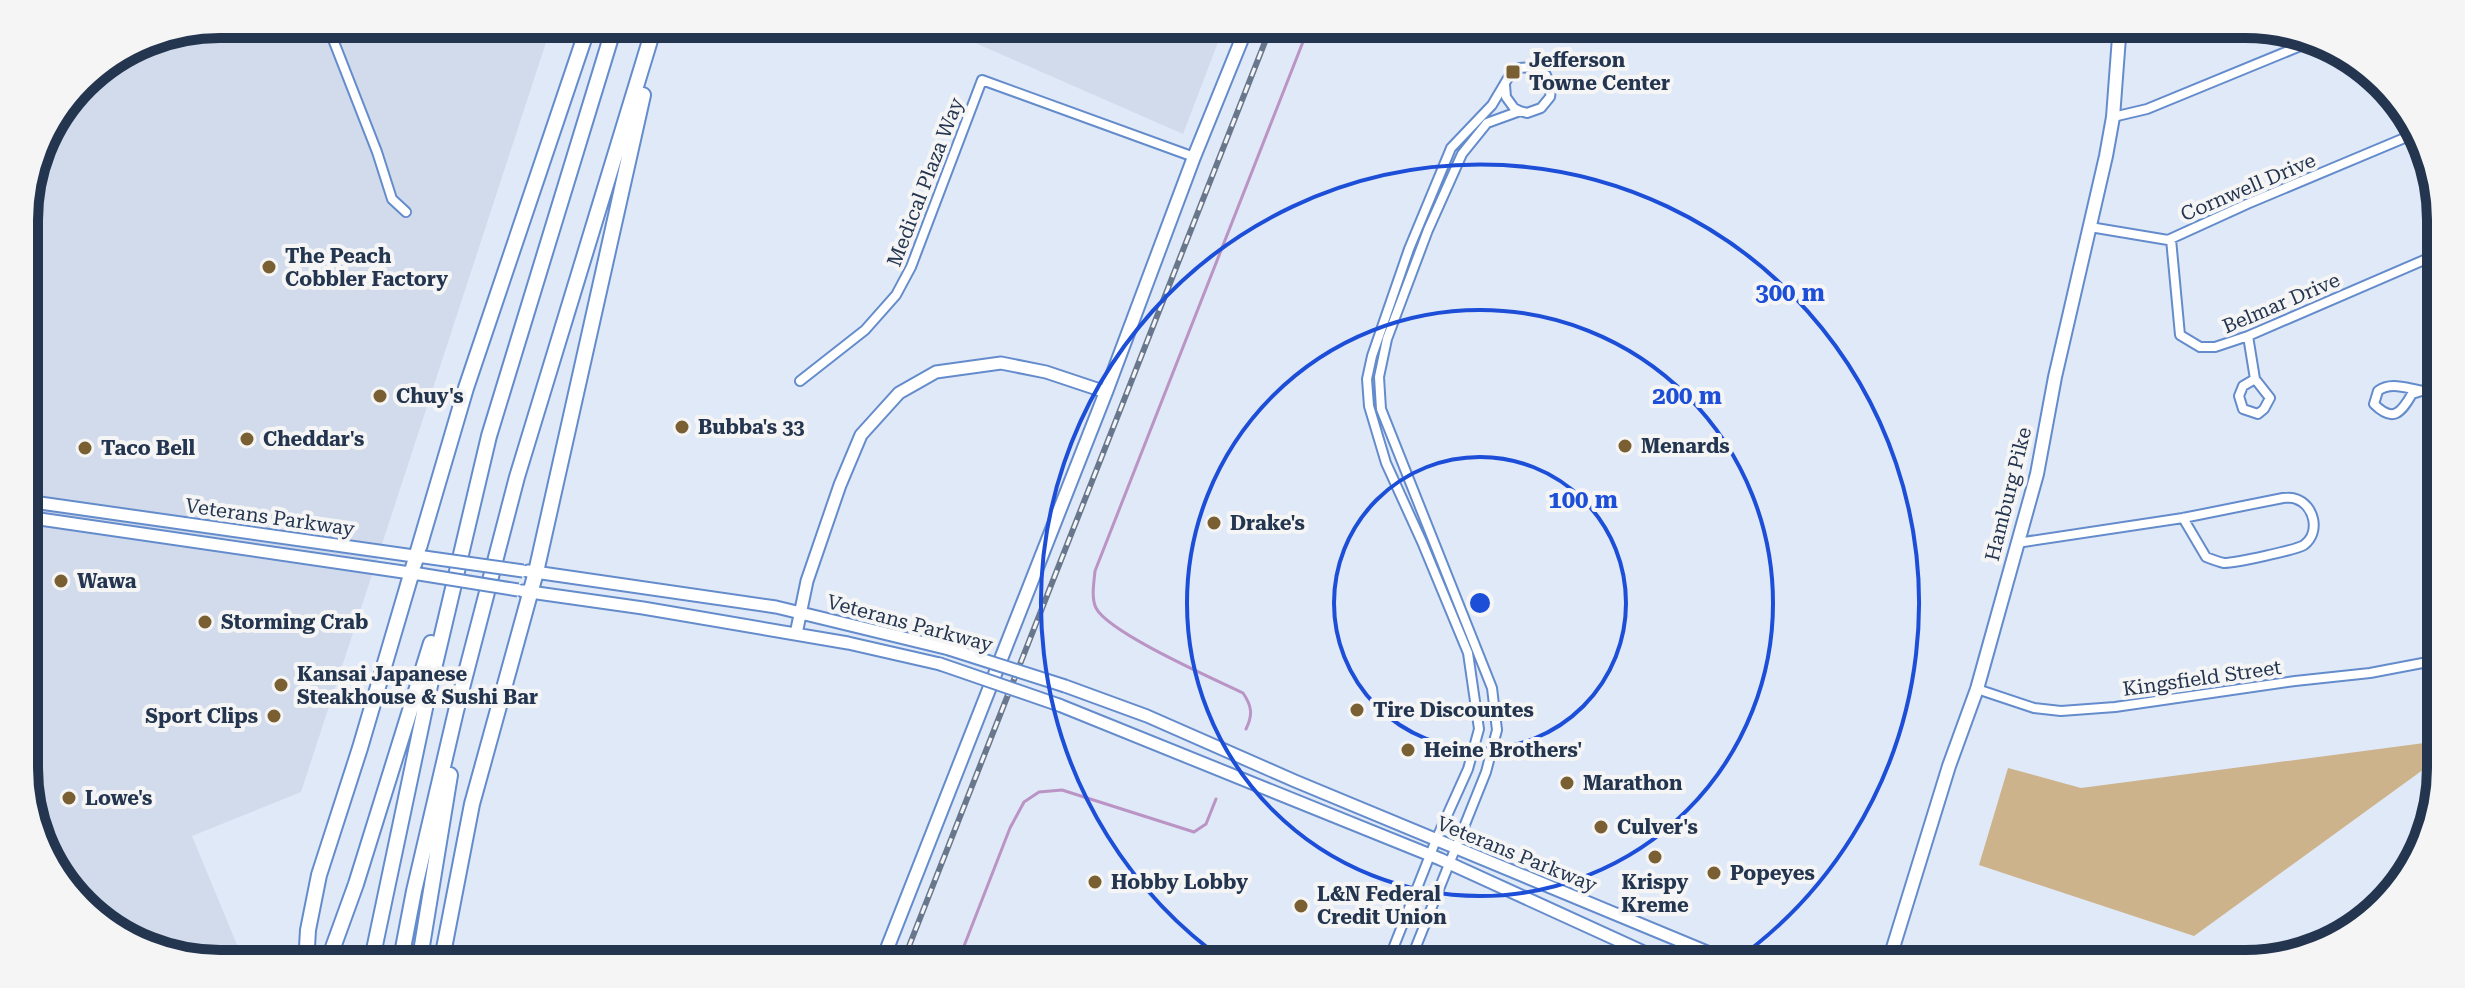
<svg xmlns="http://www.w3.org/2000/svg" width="2465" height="988" font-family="'Roboto Serif',serif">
	<rect width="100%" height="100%" fill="#e0e9f7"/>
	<!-- built -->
	<path fill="#d1dbec" d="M220,24H552L301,792L192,836L245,964H220L157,953L72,897L28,805L24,207L44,134L91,73L146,39Z
		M971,24H1225L1183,134L973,42Z"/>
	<!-- green -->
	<path fill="#ccb38b" d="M2432,742L2431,764L2194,936L1979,865L2008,768L2081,788Z"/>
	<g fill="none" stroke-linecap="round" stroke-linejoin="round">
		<!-- stream -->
		<path stroke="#ba94c4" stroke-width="3" d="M1246,729C1253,715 1252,706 1243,693C1214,679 1109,633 1096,608C1091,598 1094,582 1095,571L1310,24
			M957,964L1010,828L1024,802L1039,792L1062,790L1194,832L1206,824L1216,799"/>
		<!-- street casing -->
		<g stroke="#648ccc" stroke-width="12">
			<path id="street" d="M327,24L377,152L392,199L406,212
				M2113,117L2147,109L2315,40
				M2090,227L2168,240L2247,204L2414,134
				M2171,239L2180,335L2200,347H2215L2248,336L2438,254
				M2248,336L2255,379L2270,398L2264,409L2258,414L2243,409L2239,396L2243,386L2255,379
				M800,381L865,330L896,295L911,267L982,80L1194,157
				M2424,391C2408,389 2391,381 2378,391L2374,404C2393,423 2401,413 2412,394L2437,386
				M2017,543L2183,518L2283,498C2288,498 2292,497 2296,499C2314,505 2321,532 2304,545C2296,550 2235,563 2224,563C2219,562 2211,559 2206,557L2183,518
				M1977,689L2034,708L2061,711L2115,707L2295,681L2370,673L2433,661
				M1387,964L1436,840L1468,769L1479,729L1468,653L1422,542L1386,463L1369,406L1367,379L1372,356L1409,249L1451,148L1492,105L1508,78L1519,68L1534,67L1546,75L1551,89L1550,97L1541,108L1527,113L1520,111L1514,108L1506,97L1505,85
				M1409,964L1486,772L1497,730L1492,688L1381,409L1379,377L1387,339L1428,230L1462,154L1487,123L1520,111"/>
		</g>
		<!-- secondary casing -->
		<g stroke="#648ccc" stroke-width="15">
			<path id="secondary" d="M26,501L421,557
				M26,517L417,574
				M528,571L776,607L949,649
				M523,591L643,608L848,643L940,664
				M796,634L807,581L840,485L861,435L899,393L936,372L1001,363L1046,372L1106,392
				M1065,686L1147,716L1295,781L1736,964
				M1059,705L1440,859L1670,964"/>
		</g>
		<!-- primary casing -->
		<g stroke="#648ccc" stroke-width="16">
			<path id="primary" d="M881,964L1106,392L1194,157L1248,24
				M1888,964L1949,766L1977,689L2037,474L2055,377L2106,156L2113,117L2120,24"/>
		</g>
		<!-- highway casing -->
		<g stroke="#648ccc" stroke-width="18">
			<path id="highway" d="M306,964L308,930L319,875L360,748L466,388L589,24
				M327,964L356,884L431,643
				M371,964L428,694L489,436L615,24
				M400,964L414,891L456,711L517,477L655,24
				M419,964L450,775
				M441,964L472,804L536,572L643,95"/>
		</g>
		<!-- street -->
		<use href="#street" stroke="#fff" stroke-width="8"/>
		<!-- secondary -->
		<use href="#secondary" stroke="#fff" stroke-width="11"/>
		<!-- primary -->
		<use href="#primary" stroke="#fff" stroke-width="12"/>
		<!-- highway -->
		<use href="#highway" stroke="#fff" stroke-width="14"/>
		<!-- rail casing -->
		<g stroke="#69778d" stroke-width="6">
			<path id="rail" d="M902,964L1272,24"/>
		</g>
		<!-- rail -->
		<use href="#rail" stroke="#f5f5f5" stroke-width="3" stroke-dasharray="9" stroke-linecap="butt"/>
		<!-- secondary-bridge casing -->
		<g stroke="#648ccc" stroke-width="15" stroke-linecap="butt">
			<path id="secondary-bridge" d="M424,557L523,571
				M419,574L518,590
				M949,649L1065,686
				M940,664L1059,705"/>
		</g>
		<!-- secondary-bridge -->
		<use href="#secondary-bridge" stroke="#fff" stroke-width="11"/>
	</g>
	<!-- distance rings -->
	<g fill="none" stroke="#1d4ed8" stroke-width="4">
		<circle cx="1480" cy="603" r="146"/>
		<circle cx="1480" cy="603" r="293"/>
		<path d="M1228 963A439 439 0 1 1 1732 963"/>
	</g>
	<!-- markers -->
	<g fill="#795f31" stroke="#f5f5f5" stroke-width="3">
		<rect x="1505" y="64" width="16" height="16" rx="4"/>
		<circle cx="269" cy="267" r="8"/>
		<circle cx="380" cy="396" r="8"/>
		<circle cx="682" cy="427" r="8"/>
		<circle cx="247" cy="439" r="8"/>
		<circle cx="1625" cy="446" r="8"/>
		<circle cx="85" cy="448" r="8"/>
		<circle cx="1214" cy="523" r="8"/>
		<circle cx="61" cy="581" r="8"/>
		<circle cx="205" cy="622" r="8"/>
		<circle cx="281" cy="685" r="8"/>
		<circle cx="1357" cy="710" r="8"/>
		<circle cx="274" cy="716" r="8"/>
		<circle cx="1408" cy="750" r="8"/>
		<circle cx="1567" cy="783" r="8"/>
		<circle cx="69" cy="798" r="8"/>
		<circle cx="1601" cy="827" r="8"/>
		<circle cx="1655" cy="857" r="8"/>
		<circle cx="1714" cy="873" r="8"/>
		<circle cx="1095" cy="882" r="8"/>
		<circle cx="1301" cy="906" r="8"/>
	</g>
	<g text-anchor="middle" stroke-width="8" stroke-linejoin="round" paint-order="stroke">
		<!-- poi labels -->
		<g font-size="20" font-weight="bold" fill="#243550" stroke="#f5f5f5" text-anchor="start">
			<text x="1529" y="67">Jefferson<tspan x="1529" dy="23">Towne Center</tspan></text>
			<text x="285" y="263">The Peach<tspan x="285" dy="23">Cobbler Factory</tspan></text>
			<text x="396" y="403">Chuy's</text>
			<text x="698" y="434">Bubba's 33</text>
			<text x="263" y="446">Cheddar's</text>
			<text x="1641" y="453">Menards</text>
			<text x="101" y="455">Taco Bell</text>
			<text x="1230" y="530">Drake's</text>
			<text x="77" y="588">Wawa</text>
			<text x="221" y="629">Storming Crab</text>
			<text x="297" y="681">Kansai Japanese<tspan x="297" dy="23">Steakhouse &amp; Sushi Bar</tspan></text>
			<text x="1373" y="717">Tire Discountes</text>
			<text x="258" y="723" text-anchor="end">Sport Clips</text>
			<text x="1424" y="757">Heine Brothers'</text>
			<text x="1583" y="790">Marathon</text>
			<text x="85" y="805">Lowe's</text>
			<text x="1617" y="834">Culver's</text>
			<text x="1730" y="880">Popeyes</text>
			<text x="1111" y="889">Hobby Lobby</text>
			<text x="1655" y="889" text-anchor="middle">Krispy<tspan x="1655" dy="23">Kreme</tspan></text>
			<text x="1317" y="901">L&amp;N Federal<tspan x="1317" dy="23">Credit Union</tspan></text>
		</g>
		<!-- street labels -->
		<g font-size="20" fill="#243550" stroke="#f5f5f5">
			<text transform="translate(925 182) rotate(-69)" y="7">Medical Plaza Way</text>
			<text transform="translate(2248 187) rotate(-23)" y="7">Cornwell Drive</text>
			<text transform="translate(2281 303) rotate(-23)" y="7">Belmar Drive</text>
			<text transform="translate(2008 494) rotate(-76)" y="7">Hamburg Pike</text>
			<text transform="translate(270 517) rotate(8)" y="7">Veterans Parkway</text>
			<text transform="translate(910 623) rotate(15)" y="7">Veterans Parkway</text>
			<text transform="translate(2202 678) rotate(-8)" y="7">Kingsfield Street</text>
			<text transform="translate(1517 854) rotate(22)" y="7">Veterans Parkway</text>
		</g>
	</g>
	<!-- crop -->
	<path d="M0 0H2465V988H0ZM220 38H2245A182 182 0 0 1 2427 220V768A182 182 0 0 1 2245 950H220A182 182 0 0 1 38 768V220A182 182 0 0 1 220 38Z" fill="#f5f5f5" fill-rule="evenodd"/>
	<path fill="none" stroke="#243550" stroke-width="10" d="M220 38H2245A182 182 0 0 1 2427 220V768A182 182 0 0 1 2245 950H220A182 182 0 0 1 38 768V220A182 182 0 0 1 220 38Z"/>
	<circle cx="1480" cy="603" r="12" fill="#1d4ed8" stroke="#f5f5f5" stroke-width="4"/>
	<g font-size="24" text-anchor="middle" font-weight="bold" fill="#1d4ed8" stroke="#f5f5f5" stroke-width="8" stroke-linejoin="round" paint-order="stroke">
		<text x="1790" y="301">300 m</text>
		<text x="1687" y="404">200 m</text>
		<text x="1583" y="508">100 m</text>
	</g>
</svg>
